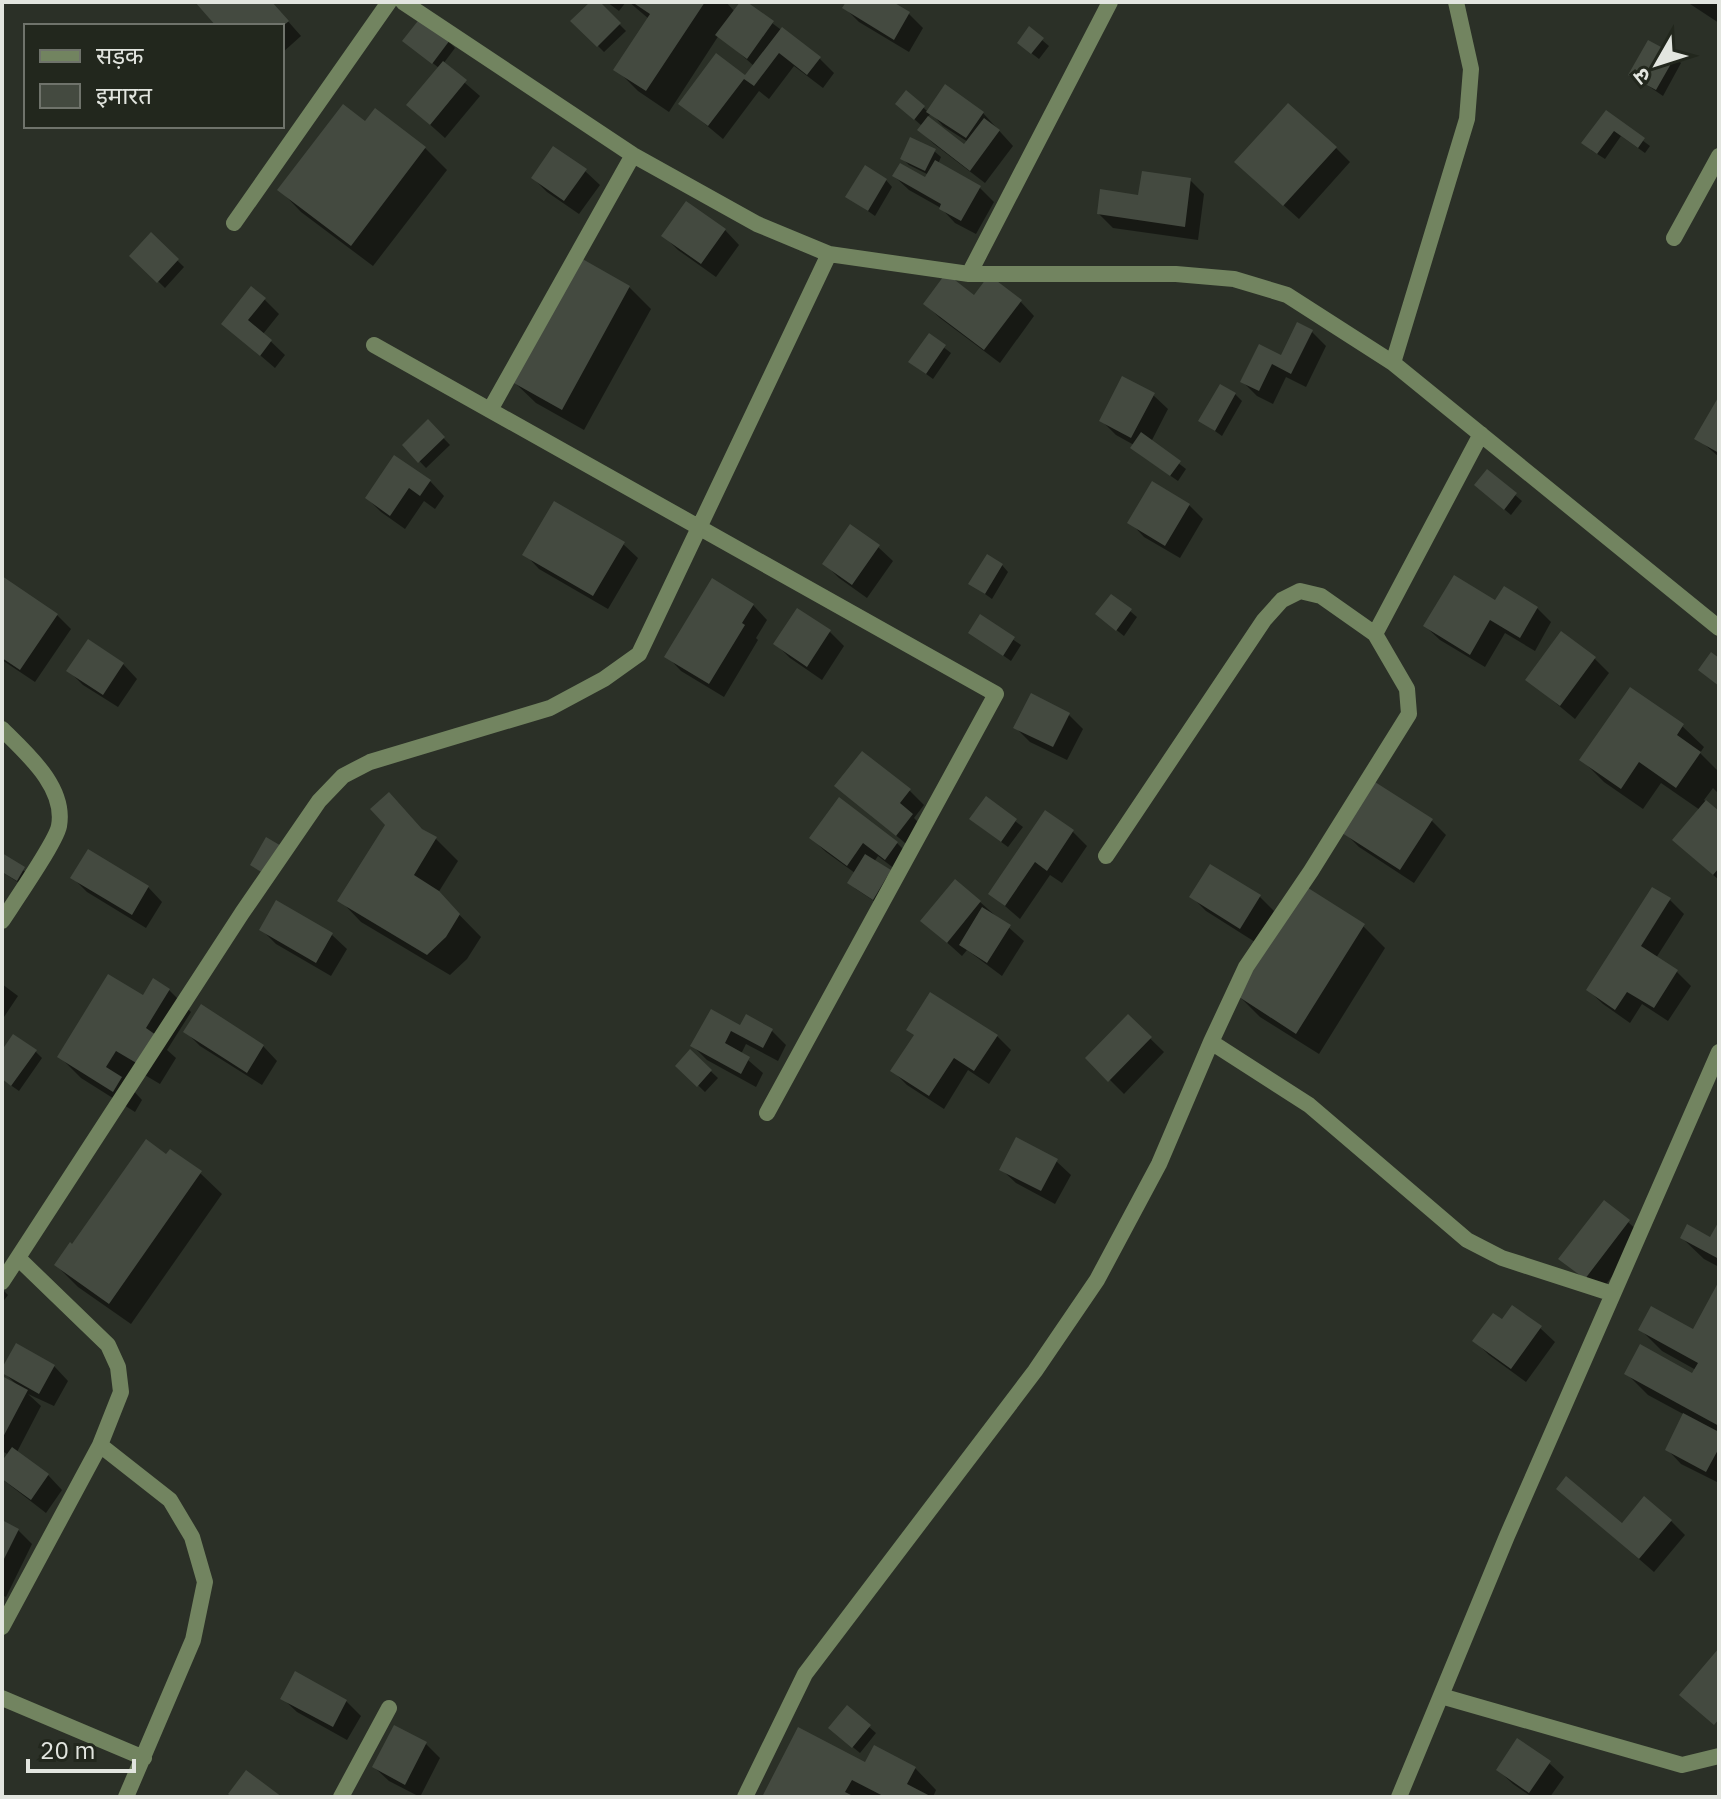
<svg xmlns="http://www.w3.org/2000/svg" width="1721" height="1799" font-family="'IBM Plex Sans','Noto Sans Devanagari',sans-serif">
	<rect width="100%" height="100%" fill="#2b3027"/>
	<!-- shadow -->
	<path fill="#0007" fill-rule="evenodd" d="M197,2H271L301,36L282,53V26H218Z
		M592,2H597L626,31L604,52L573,21Z
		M607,2H626L619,11Z
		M629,2H726L735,12L744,2L820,59L834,73L823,88L794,66L769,99L759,91L723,139L681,104L745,78L754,66L719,35L669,112L638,91L616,69L649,19Z
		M848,2H890L909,14L923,28L909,52L859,22L845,8Z
		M1687,2H1719V23Z
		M1029,29L1049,46L1039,59L1026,49Z
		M449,42L455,48L443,64L480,96L445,138L408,105L439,68L412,47Z
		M1675,57L1681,63L1663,96L1631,74Z
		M907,92L928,112L983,113L1013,146L985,183L934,144L919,130L922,126L904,110ZM931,113L943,126L968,142L964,147L927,118Z
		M1606,113L1650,146L1645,153L1621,136L1605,159L1591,150Z
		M425,148L447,170L373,266L301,212L280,190Z
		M1336,148L1350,162L1299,219L1251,176Z
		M934,151L941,157L938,164L979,187L994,202L976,234L955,223L941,208L909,190L894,176L926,179L929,175L909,165L902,158Z
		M585,171L600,185L579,214L547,192L533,178Z
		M886,180L892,187L875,216L848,197Z
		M1190,180L1204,194L1198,240L1113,228L1099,214Z
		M725,230L739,245L716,277L678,250L664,236Z
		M151,235L184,267L165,288L131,255Z
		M629,287L651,309L584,430L536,403L514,382Z
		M975,297L1020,301L1034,316L1000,363L940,318L925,304Z
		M264,299L279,314L263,334L285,355L275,368L224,324Z
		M1312,332L1326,346L1306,387L1286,377L1273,404L1257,396L1243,382L1282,357Z
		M929,336L951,353L933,379L918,368Z
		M1235,394L1242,401L1222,436L1201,421Z
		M1153,395L1168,409L1151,442L1186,469L1178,481L1139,454L1134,445L1116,435L1102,421Z
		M1719,402V457L1697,438Z
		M428,422L450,445L426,468L404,445Z
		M1487,471L1522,501L1511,515L1483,491Z
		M430,481L444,496L435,509L424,501L405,529L381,512L367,498Z
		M1189,505L1203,519L1180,558L1144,537L1130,522Z
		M623,544L638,558L608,609L539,569L525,554Z
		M878,547L893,561L867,598L839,578L825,564Z
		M1002,565L1008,572L992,599L971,584Z
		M2,579L57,615L71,629L35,682L2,660Z
		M1112,596L1137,617L1124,636L1105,621Z
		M1496,603L1537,608L1551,622L1535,651L1505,633L1485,667L1440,640L1425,626Z
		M753,605L767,620L756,638L758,640L724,697L681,671L667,656Z
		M981,617L1021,645L1011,661L971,633Z
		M830,632L844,646L822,680L790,658L776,644Z
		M1594,658L1609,673L1575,719L1528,680Z
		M123,664L137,679L118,707L83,685L69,671Z
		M1069,715L1083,729L1067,760L1030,742L1016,728Z
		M1682,726L1704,747L1700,753L1719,772V794L1713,788L1704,800L1719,813V880L1689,854L1700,810L1661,783L1643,809L1604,782L1582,760Z
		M837,786L910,791L924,805L914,818L926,830L911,848Z
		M986,799L1023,827L1008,847L978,825Z
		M1046,813L1073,832L1087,846L1062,883L1050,875L1020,919L991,894Z
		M1431,820L1446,835L1414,883L1359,847L1345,833Z
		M387,825L425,833L436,839L458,861L438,893L481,937L467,959L450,975L361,922L340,900Z
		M811,838L897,843L911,857L900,873L878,856L874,862L889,871L880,905L856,889L850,883L855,873L826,852Z
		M2,856L30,875L24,886L2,872Z
		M73,878L148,887L162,902L146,928L87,892Z
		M1192,897H1260L1274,911L1255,942L1206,911Z
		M1670,900L1684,914L1656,958L1677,972L1691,986L1668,1021L1642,1004L1630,1023L1603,1004L1588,990Z
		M980,902L1024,941L1002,976L967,950L962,956L923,921Z
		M276,903L332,935L347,949L331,976L276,944L262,930Z
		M1363,926L1385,948L1319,1054L1260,1017L1238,995Z
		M2,984L18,996L2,1020Z
		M169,990L191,1012L167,1050L176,1058L160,1084L138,1071L129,1086L142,1100L135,1112L81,1078L59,1056Z
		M711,1011L740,1028L772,1031L786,1045L778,1061L746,1044L741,1054L763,1073L756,1087L707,1060L693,1046Z
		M1128,1017L1164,1052L1124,1094L1088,1058Z
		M186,1032L263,1046L277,1061L262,1085L200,1046Z
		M997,1036L1011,1050L989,1084L968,1070L944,1109L907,1085L893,1071Z
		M35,1051L42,1058L19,1091L2,1079V1054Z
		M690,1052L718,1078L705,1092L678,1066Z
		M167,1156L200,1173L222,1194L131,1324L78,1287L56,1265Z
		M1056,1161L1071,1175L1055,1204L1016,1183L1001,1169Z
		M1628,1222L1643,1236L1600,1292L1561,1259Z
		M1719,1225V1267L1704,1259L1682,1238L1711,1240Z
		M1719,1285V1483L1681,1464L1667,1449L1685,1415L1648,1395L1627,1374L1693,1376L1696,1370L1662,1351L1640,1329L1694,1331Z
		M2,1289L8,1295L2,1303Z
		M1503,1322L1540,1328L1555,1342L1526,1382L1489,1355L1475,1341Z
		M54,1366L68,1381L54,1406L28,1394L41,1406L17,1452L48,1475L62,1490L46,1513L2,1479V1464L9,1455L2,1451V1378L16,1384L2,1371Z
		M1558,1489L1622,1526L1671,1521L1685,1535L1654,1572Z
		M2,1522L18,1530L32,1544L6,1597L2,1595Z
		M282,1698L346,1701L361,1716L347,1740L297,1712Z
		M847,1708L876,1733L860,1753L837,1734Z
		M395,1727L426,1744L440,1758L420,1797L389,1781L374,1767Z
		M1549,1763L1564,1777L1550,1797H1532L1513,1784L1498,1770Z
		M866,1765L915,1768L936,1790L933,1797H764Z"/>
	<!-- building -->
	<path fill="#444a40" d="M195,2H272L289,21L283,26H216Z
		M590,2H600L621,23L597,47L570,21Z
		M632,2H705L646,91L613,70L650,14Z
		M740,2H747L774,21L747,59L715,35Z
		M846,2H893L910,12L894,40L842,8Z
		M421,17L450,40L432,64L402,41Z
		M1029,26L1044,38L1031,54L1017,43Z
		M782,27L821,57L807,75L779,53L754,86L744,79L708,126L678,104L716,53L745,75Z
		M1648,40L1676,55L1656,90L1628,75Z
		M443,61L467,80L430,125L406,105Z
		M945,84L984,112L966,138L926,112Z
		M906,90L925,106L914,120L895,104Z
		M1288,103L1337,147L1283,206L1234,162Z
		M343,104L365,121L375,108L426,147L351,246L277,190Z
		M1606,110L1645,138L1638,148L1614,131L1597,154L1581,143Z
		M928,116L964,144L984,118L1000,130L970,171L917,130Z
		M910,137L936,149L925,171L900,159Z
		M553,146L587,169L564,201L531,178Z
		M935,160L981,186L961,221L939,209L941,204L892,176L900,163L925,177Z
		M865,165L887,179L868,211L845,197Z
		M1142,171L1191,178L1185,227L1097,214L1100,189L1138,195Z
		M686,201L726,229L701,264L661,236Z
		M151,232L179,259L157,283L129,256Z
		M579,257L630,286L562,410L512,382Z
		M946,273L974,295L989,275L1022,300L984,350L923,304Z
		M251,286L266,298L248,320L272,340L260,356L221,324Z
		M1297,322L1313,330L1291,374L1272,364L1259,391L1240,382L1259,344L1281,355Z
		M929,333L946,345L926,374L908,362Z
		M1122,376L1155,393L1131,438L1099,421Z
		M1220,384L1236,393L1215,431L1198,421Z
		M1719,396V453L1694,439Z
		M428,419L445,437L418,463L402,445Z
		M1141,432L1181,461L1170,476L1130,448Z
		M394,455L431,480L420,496L409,488L390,516L365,498Z
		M1487,469L1517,493L1504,510L1474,485Z
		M1152,481L1190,504L1165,546L1127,523Z
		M554,501L625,542L593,596L522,555Z
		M850,524L880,545L852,585L822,564Z
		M987,554L1003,564L985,594L968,584Z
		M1454,575L1495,600L1504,586L1538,607L1520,638L1490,620L1470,655L1423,626Z
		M2,576L58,614L20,670L2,658Z
		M712,578L754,604L742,623L745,625L709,684L664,657Z
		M1111,594L1132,609L1116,631L1095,614Z
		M797,608L831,630L807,667L773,644Z
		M980,614L1015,637L1003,656L968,633Z
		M1561,631L1596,657L1560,706L1525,680Z
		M88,639L124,663L103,695L66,671Z
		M1711,652L1719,658V686L1698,670Z
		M1630,687L1684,724L1677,735L1701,752L1676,788L1639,762L1621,789L1579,760Z
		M1031,693L1070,713L1053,747L1013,728Z
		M862,751L911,789L900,803L913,814L896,836L834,786Z
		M1375,782L1433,819L1400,870L1342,833Z
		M389,792L422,829L437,837L414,875L439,891L460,914L446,937L427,955L337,901L385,825L370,809Z
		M986,796L1017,819L1001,842L969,819Z
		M839,797L898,842L885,860L863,843L847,866L809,838Z
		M1706,800L1719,811V868L1713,875L1672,840Z
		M1045,810L1074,830L1047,871L1035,862L1005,906L988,894Z
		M266,837L283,847L266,875L250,865Z
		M88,849L149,886L132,915L70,878Z
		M2,853L25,867L17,881L2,872Z
		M865,854L891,870L873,900L847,883Z
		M1210,864L1261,895L1240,929L1189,897Z
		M955,879L981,901L947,943L920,921Z
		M1305,886L1365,924L1296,1034L1236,995Z
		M1652,887L1671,898L1641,946L1678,970L1654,1008L1627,992L1615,1010L1586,990Z
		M276,900L333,933L316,963L259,930Z
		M982,907L1011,925L987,963L959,945Z
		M108,974L143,995L153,978L170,989L146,1028L156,1035L138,1064L116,1051L106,1067L122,1077L113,1092L57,1057Z
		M930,992L998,1035L974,1071L954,1058L929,1096L890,1071L914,1035L906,1030Z
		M201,1004L264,1045L247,1073L183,1032Z
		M711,1009L740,1025L746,1014L773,1029L763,1048L731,1031L725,1043L750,1057L741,1074L690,1046Z
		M1128,1014L1152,1037L1108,1082L1085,1058Z
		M13,1034L37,1050L11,1086L2,1079V1050Z
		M690,1049L712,1070L697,1087L675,1066Z
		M1016,1137L1058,1159L1041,1191L999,1170Z
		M146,1139L166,1154L170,1149L202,1171L109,1304L54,1265L70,1242L72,1244Z
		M1604,1200L1630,1220L1585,1279L1558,1259Z
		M1719,1221V1259L1680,1238L1687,1224L1710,1237Z
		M1719,1281V1426L1624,1374L1640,1344L1692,1373L1698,1363L1638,1330L1651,1306L1693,1329Z
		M1512,1305L1542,1326L1511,1369L1472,1341L1493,1313L1502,1319Z
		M16,1343L55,1365L39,1394L2,1373V1368Z
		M2,1376L28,1390L2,1439Z
		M1683,1413L1719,1432V1448L1706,1472L1665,1450Z
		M12,1447L49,1474L31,1500L2,1479V1461Z
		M1566,1476L1622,1523L1644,1496L1672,1520L1639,1559L1556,1489Z
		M2,1520L19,1529L2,1563Z
		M1719,1648V1719L1714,1725L1679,1695Z
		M295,1671L347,1700L333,1727L280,1699Z
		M847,1705L871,1725L852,1748L828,1728Z
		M394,1725L427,1742L405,1785L372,1767Z
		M798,1727L865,1762L874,1745L916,1767L907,1784L932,1797H885L852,1780L845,1792L855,1797H762Z
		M1517,1738L1551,1761L1529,1793L1496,1770Z
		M246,1770L282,1797H232L228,1794Z"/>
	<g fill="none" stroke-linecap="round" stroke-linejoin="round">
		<!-- minor -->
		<path stroke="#728460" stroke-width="16" d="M403,2L633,155L757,224L829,254L969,274H1176L1234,279L1287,295L1393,363L1719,628
			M234,223L389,2
			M1674,238L1719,156
			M969,274L1110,2
			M374,345L996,694L767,1113
			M1393,363L1467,119L1471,69L1456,2
			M490,410L633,155
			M2,729C27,754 66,787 59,826C56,842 13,904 2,921
			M1106,856L1264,620L1282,600L1300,591L1321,596L1375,634
			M1211,1042L1309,1105L1467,1240L1502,1258L1613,1294
			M2,1282L242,913L319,801L343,776L370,762L550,708L604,679L639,654L829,254
			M100,1445L170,1500L192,1537L205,1582L193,1640L126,1797
			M2,1627L100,1445L121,1392L118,1367L108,1345L18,1258
			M1441,1696L1682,1765L1719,1756
			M2,1698L144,1758
			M341,1797L389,1708
			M745,1797L805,1674L1035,1371L1097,1280L1159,1164L1211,1042L1246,967L1311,871L1409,714L1407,689L1375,634L1481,434
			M1399,1797L1507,1536L1719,1052"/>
	</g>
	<!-- border -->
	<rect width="1721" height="1799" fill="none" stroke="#e2e5df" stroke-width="8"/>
	<!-- legend -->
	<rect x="24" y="24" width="260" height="104" fill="#22271d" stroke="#6f736b" stroke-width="2"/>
	<rect x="40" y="50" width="40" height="12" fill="#728460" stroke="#6f736b" stroke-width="2"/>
	<text x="96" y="64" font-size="24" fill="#e2e5df">सड़क</text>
	<rect x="40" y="84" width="40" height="24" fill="#444a40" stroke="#6f736b" stroke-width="2"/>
	<text x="96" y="104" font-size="24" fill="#e2e5df">इमारत</text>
	<!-- north arrow -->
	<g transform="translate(1657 64) rotate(231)" stroke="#22271d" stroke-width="6" paint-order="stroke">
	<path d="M0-6L14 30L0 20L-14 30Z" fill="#e2e5df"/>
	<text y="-12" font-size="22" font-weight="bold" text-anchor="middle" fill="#e2e5df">उ</text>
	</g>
	<!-- scale -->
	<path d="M28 1759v12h106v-12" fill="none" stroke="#e2e5df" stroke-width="4"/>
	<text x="40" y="1759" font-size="24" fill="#e2e5df" stroke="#22271d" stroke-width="6" paint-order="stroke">20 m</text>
</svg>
